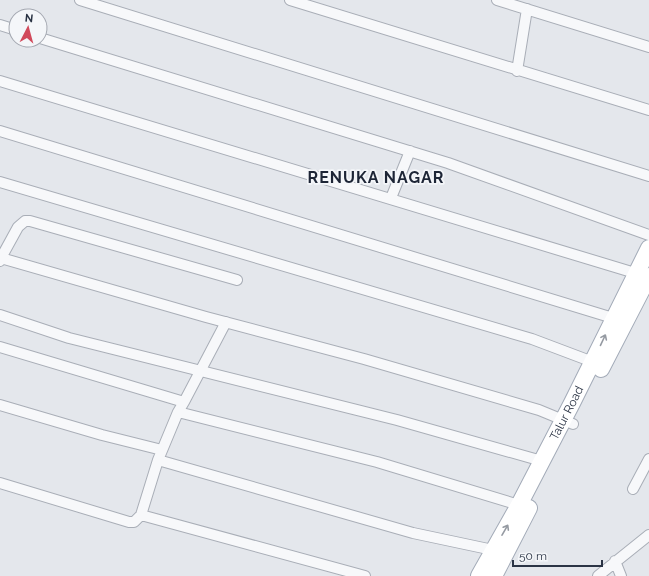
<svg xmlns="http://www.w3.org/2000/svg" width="649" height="576" font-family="Raleway,sans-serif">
	<rect width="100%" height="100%" fill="#e4e7ec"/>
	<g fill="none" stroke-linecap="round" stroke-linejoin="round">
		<!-- minor casing -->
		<g stroke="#a9aeb7" stroke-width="12">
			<path id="minor" d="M80,0L649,176
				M290,0L649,110
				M497,0L649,47
				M0,25L16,30
				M40,38L448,163L649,235
				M517,71L527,9
				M0,81L635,273
				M0,131L613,318
				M0,182L532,339L593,362
				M391,198L410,151
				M1,258L18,227L25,221H30L237,280
				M0,261L1,258L206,317L364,359L539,410L573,424
				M0,315L69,338L397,420L542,461
				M0,347L184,402L178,412L377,462L519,505
				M184,402L226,322
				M0,405L102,435L162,450
				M178,412L158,460L141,515L365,576
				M158,460L413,533L493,550
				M0,483L129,522H134L141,515
				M633,489L649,459
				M615,561L621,576
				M598,576L649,535"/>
		</g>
		<!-- primary casing -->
		<g stroke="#a3abb8" stroke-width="18">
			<g id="primary">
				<path d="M601,369L649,276"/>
				<path id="s1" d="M479,576L519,505L572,403L649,248"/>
				<path d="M494,576L529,508"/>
			</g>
		</g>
		<!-- minor -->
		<use href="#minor" stroke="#f7f8fa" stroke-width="10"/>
		<!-- primary -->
		<use href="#primary" stroke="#fff" stroke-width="16"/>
	</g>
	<!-- one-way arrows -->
	<defs><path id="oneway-shaft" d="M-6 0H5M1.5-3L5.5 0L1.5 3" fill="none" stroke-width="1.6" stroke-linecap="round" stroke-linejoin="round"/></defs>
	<g stroke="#959aa2">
		<use href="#oneway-shaft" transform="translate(603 340) rotate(-65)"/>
		<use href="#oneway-shaft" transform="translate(505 530) rotate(-60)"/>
	</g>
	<g text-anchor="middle" stroke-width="3.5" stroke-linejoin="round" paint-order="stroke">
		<!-- street labels -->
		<g font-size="12" fill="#2b3445" stroke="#f4f6f9">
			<text dy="4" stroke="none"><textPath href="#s1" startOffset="185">Talur Road</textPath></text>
		</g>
		<!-- district labels -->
		<g font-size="16" font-weight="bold" letter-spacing="1" fill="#1d2536" stroke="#f4f6f9">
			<text x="376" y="183">RENUKA NAGAR</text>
		</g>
	</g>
	<!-- north arrow -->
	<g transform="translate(28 28) rotate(6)"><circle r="19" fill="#f4f6f9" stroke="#a4a8b1"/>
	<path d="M0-3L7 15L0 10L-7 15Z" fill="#d1495b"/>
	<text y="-6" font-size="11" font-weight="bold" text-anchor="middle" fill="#2b3445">N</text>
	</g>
	<!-- scale -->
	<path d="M513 560v6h89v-6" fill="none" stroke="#2b3445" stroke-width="2"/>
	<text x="519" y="560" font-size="12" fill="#2b3445" stroke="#f4f6f9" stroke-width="3" paint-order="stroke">50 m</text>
</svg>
